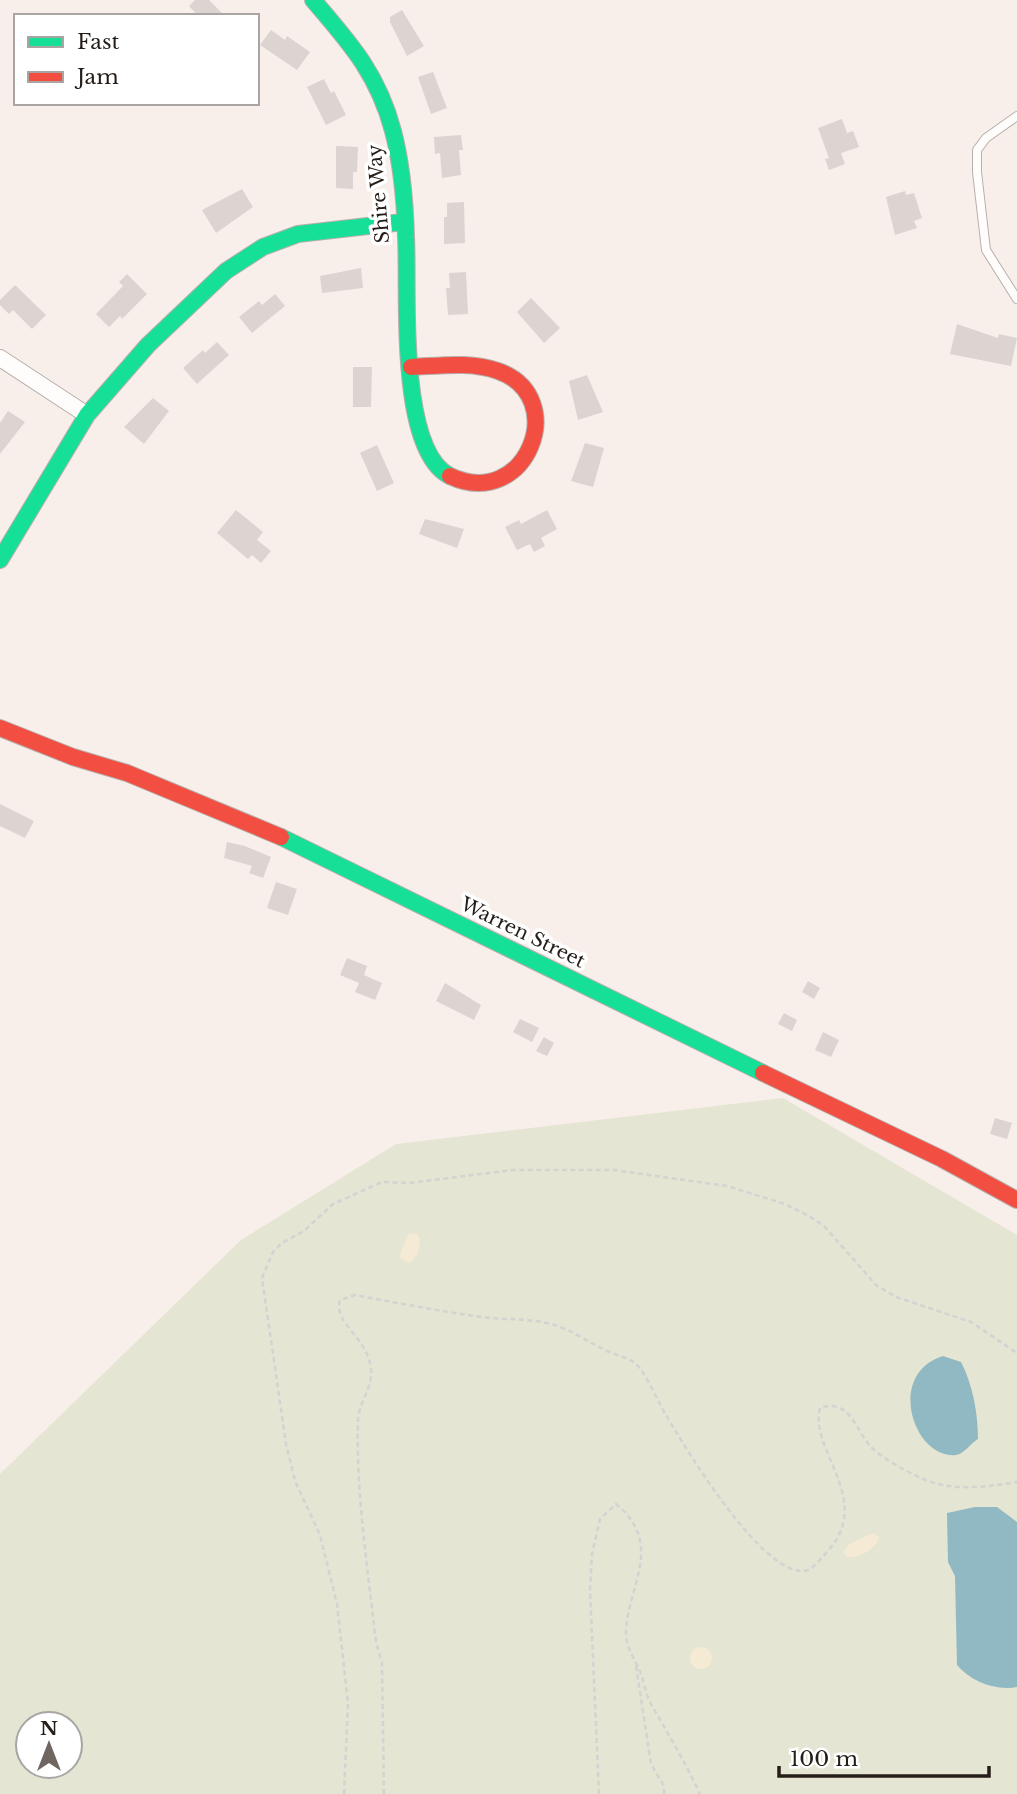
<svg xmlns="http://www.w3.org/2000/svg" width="1017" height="1794" font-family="'Libre Baskerville',serif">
	<rect width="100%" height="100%" fill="#f8efeb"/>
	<!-- green -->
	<path fill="#e4e5d2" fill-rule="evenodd" d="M783,1098L1017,1235V1794H0V1474L241,1240L396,1144ZM28,1724H70V1766H28Z"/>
	<!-- sand -->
	<path fill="#f5ebd5" d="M409,1233L417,1234C423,1244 418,1255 410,1263L399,1257Z
		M873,1533L879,1537C877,1548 859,1559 847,1557L844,1552L849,1544Z
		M690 1658a11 11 0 1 1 22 0a11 11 0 1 1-22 0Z"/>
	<!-- water -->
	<path fill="#90b9c3" d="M943,1356L961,1362C973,1385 978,1414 978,1439C971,1443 964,1454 956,1455C914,1460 885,1374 943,1356Z
		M975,1507H997L1017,1522V1687C996,1691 971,1682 957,1665L955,1576L948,1562L947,1513Z"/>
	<!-- building -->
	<path fill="#dcd4d0" d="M195,0H209L225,16H198L189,6Z
		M402,10L424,46L407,56L390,22V17Z
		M271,30L285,40L287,36L310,52L297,70L260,45Z
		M433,72L447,108L431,114L418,77Z
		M324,79L331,93L334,91L346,115L326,125L307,87Z
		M842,119L847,133L853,131L859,147L841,153L845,164L829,170L825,159L829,158L818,128Z
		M461,135L463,150H459L461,175L442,178L440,153L435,154L434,137Z
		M336,146L358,147L357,172H353V189L336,188Z
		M242,189L253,207L216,233L202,210Z
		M905,191L906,195L914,193L922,218L914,221L917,228L895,235L886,197Z
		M464,202L465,243L444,244V217H447V203Z
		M361,268L363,288L322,293L320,276Z
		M466,272L468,314L448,315L446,288H450L449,273Z
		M127,274L147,294L122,319L120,316L109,327L96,314L123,286L119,282Z
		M15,285L46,315L32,329L13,310L9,314L0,305V300Z
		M275,294L285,306L252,333L239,317L259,301L262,305Z
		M531,298L560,328L544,343L517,312Z
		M957,324L998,338L999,334L1017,338L1011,366L950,354Z
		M217,342L229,355L197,384L183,368L203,350L205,353Z
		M353,367H372L371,407H353Z
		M587,375L603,412L578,420L569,381Z
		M153,398L169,411L144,444L124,427Z
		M8,411L25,422L0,454V423Z
		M585,443L604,448L593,487L571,481Z
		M377,445L394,483L377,491L360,453Z
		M236,510L263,532L257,540L271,551L261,563L252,555L248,559L217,533Z
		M547,510L557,529L541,538L545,546L534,552L530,544L517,550L505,527L519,520L521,524Z
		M425,519L464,529L457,548L419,534Z
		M0,804L34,821L25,838L0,826Z
		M227,842L245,846L271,857L263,878L249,873L252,866L224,858Z
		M276,882L297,889L288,915L267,908Z
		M347,958L367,966L364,975L382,983L375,1000L355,992L359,983L340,975Z
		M808,981L820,988L814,999L802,992Z
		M445,983L481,1005L474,1020L436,1001Z
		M784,1013L797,1020L792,1031L778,1024Z
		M520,1019L539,1028L532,1042L513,1032Z
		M823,1032L839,1040L831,1057L815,1050Z
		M544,1037L554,1043L547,1056L536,1051Z
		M995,1118L1012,1123L1007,1139L990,1134Z"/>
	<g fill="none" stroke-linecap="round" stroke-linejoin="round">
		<!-- lane casing -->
		<g stroke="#b7afab" stroke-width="10">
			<path id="lane" d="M1017,116L986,138L977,150V172L986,250L1017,299"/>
		</g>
		<!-- street casing -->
		<g stroke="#b7afab" stroke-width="18">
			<path id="street" d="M0,358L87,415"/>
		</g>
		<!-- fast casing -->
		<g stroke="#b7afab" stroke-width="18">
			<path id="fast" d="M313,0C350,43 378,74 393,131C402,165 405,201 406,237C409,290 397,450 450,476
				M0,560L87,415L148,345L226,271L263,247L298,234L403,222
				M281,837L763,1073"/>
		</g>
		<!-- jam casing -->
		<g stroke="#b7afab" stroke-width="18">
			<path id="jam" d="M411,367C439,366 470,361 498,371C572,397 526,512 450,476
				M0,728L73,757L127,773L281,837
				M763,1073L942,1159L1017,1200"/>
		</g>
		<!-- path -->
		<path stroke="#d5d2d1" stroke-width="2.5" stroke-dasharray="5 3.5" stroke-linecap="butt" d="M636,1666L651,1764L664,1786V1794
			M344,1794L348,1703L337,1604L320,1535L295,1481L286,1444L262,1278L273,1252L282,1243L304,1231L333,1204L382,1182L409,1183L513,1170H614L727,1186L785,1204L809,1216L824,1226L876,1285L896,1297L971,1322L1017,1353
			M384,1794L382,1662C374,1641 374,1622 371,1600C364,1541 356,1479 358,1419C359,1402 373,1388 371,1369C368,1337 333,1324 340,1300L355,1295C397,1303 439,1311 481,1317C506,1320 531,1318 555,1325C573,1331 590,1343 607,1351C616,1355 629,1358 636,1364C645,1371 659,1404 666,1415C684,1446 767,1584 808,1570C815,1567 822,1557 827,1552C875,1500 809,1452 820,1408C849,1398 855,1428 870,1446C883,1459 904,1470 921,1478C950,1492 986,1487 1017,1482
			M599,1794L590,1590L592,1554L600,1519L616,1504C666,1545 626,1588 626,1634C626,1647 634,1658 639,1669C644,1680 645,1693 651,1704C668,1734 685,1762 700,1794"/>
		<!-- lane -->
		<use href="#lane" stroke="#fefdfc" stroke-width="8"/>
		<!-- street -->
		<use href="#street" stroke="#fefdfc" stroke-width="16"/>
		<!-- fast -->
		<use href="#fast" stroke="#16e098" stroke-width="16"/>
		<!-- jam -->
		<use href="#jam" stroke="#f24e42" stroke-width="16"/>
	</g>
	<g text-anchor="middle" stroke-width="7" stroke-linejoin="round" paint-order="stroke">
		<!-- street labels -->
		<g font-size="19" fill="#251d18" stroke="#fff">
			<text transform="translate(378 194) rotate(-95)" y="7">Shire Way</text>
			<text transform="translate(523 932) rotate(26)" y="7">Warren Street</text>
		</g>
	</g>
	<!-- legend -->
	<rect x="14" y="14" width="245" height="91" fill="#ffffff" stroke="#a8a5a3" stroke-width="2"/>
	<rect x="28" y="37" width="35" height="10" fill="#16e098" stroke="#a8a5a3" stroke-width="2"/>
	<text x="77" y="49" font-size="21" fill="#251d18">Fast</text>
	<rect x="28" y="72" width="35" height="10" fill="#f24e42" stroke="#a8a5a3" stroke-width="2"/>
	<text x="77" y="84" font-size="21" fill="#251d18">Jam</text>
	<!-- north arrow -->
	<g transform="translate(49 1745)"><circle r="33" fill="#ffffff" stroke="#a8a5a3" stroke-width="2"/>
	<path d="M0-5L12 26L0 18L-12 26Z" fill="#6f6662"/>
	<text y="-10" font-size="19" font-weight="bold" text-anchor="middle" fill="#251d18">N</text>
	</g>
	<!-- scale -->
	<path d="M779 1766v10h210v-10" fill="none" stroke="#251d18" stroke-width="3.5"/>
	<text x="790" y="1766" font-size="21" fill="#251d18" stroke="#ffffff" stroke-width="5" paint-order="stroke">100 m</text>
</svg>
